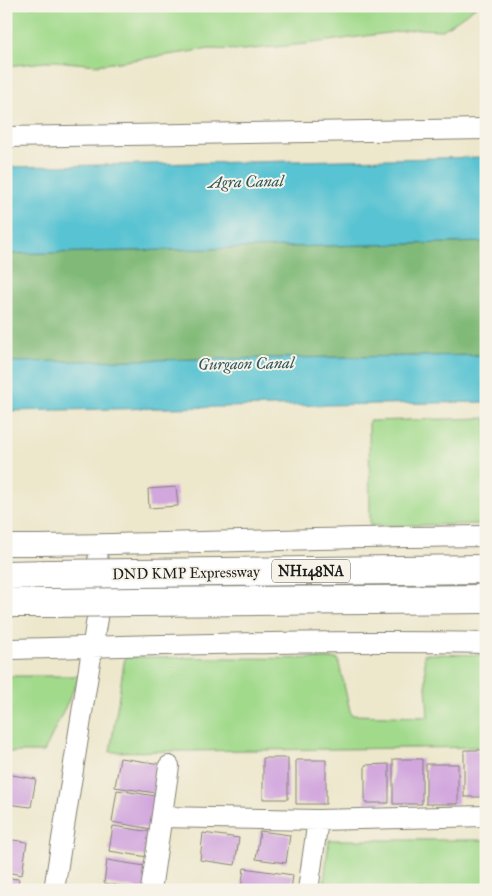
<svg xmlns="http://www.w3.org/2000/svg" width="492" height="896" font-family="'IM FELL Great Primer',serif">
	<rect width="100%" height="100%" fill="#f7f3e8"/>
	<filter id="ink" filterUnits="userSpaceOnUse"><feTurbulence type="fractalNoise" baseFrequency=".02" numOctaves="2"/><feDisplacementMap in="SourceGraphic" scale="10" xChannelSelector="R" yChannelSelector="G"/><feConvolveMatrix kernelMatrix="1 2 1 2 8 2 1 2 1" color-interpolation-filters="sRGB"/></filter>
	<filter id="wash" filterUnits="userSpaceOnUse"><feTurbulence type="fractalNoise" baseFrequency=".0096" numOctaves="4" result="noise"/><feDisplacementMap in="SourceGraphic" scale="20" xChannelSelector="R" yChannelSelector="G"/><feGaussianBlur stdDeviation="1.12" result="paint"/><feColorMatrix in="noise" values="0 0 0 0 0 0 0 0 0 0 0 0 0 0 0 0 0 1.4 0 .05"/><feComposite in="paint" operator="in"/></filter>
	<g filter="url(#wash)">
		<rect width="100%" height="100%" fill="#ede7cc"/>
		<!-- green -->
		<path fill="#a2da8c" stroke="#5f7b54" d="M6,6H477L443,30L418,29L306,44L243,50L210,49L97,65L55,61L6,66Z
			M486,418V524L370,526L369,421Z
			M424,654L486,655V747L110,752L125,657L338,659L351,715L428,717Z
			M6,676H80L44,752H6Z
			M329,840H486V890H323Z"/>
		<!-- forest -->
		<path fill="#81ba78" stroke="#4e6b4a" d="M486,242V355L6,362V254Z"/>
		<!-- water -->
		<path fill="#58c3d2" stroke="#3a7077" d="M486,157V242L6,254V167Z
			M486,355V402L6,411V362Z"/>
		<g id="blocks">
			<!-- building -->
			<path fill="#d2a7de" d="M176,487L178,506L149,508L148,489Z
				M464,750H486V797H464Z
				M120,758L161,764L156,793L115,787Z
				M263,758H288V799H263Z
				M393,759H422V804H393Z
				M296,760H326V804H296Z
				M389,764V803H365V765Z
				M426,764H458V804H426Z
				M6,774L36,779L31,807L6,804Z
				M117,790L162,797L157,830L112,822Z
				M113,826L152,832L148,857L109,851Z
				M260,831L290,835L286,863L256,859Z
				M203,833L239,838L235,865L200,860Z
				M6,839L27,842L22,875L6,872Z
				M107,860L151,867L146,890L104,883Z
				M244,868L293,875L291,890H241Z
				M6,878L19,879L17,890H6Z"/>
		</g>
	</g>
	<g filter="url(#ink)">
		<use href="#blocks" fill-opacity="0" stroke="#848274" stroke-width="1"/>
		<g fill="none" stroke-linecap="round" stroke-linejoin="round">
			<!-- minor casing -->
			<g stroke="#848274" stroke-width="22">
				<path id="minor" d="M6,137L486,129
					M6,545C166,545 326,537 486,536
					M6,649C166,645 326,640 486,643
					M162,817L318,820L486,816
					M54,890L97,618L98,560
					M151,890L169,766
					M308,890L318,820"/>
			</g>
			<!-- highway casing -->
			<g stroke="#848274" stroke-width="30">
				<path id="highway" d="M136,573L486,569
					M6,575L50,574
					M137,602L486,599
					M6,603H50"/>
			</g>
			<!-- minor -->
			<use href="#minor" stroke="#fff" stroke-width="20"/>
			<!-- highway -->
			<use href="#highway" stroke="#fff" stroke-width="28"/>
			<!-- highway-bridge casing -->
			<g stroke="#848274" stroke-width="30" stroke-linecap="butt">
				<path id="highway-bridge" d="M50,574L136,573
					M50,603L137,602"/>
			</g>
			<!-- highway-bridge -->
			<use href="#highway-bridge" stroke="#fff" stroke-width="28"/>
		</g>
	</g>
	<g text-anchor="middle" stroke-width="4" stroke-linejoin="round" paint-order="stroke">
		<!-- shield labels -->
		<rect fill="#f7f3e8" stroke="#5e5c59" stroke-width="1" x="272" y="559.5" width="78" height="23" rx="4"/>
		<g font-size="14" font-weight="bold" fill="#1c1c1c">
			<text x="311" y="576">NH148NA</text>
		</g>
		<!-- street labels -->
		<g font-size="15" fill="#1c1c1c" stroke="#f7f3e8">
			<text transform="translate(186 573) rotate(-1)" y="5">DND KMP Expressway</text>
		</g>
		<!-- water labels -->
		<g font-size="16" font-style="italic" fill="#31565c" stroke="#f7f3e8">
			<text transform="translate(246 181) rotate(-1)" y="6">Agra Canal</text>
			<text transform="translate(246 363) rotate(-1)" y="6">Gurgaon Canal</text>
		</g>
	</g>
	<!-- margin -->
	<rect width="492" height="896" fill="none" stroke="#f7f3e8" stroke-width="25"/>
</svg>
